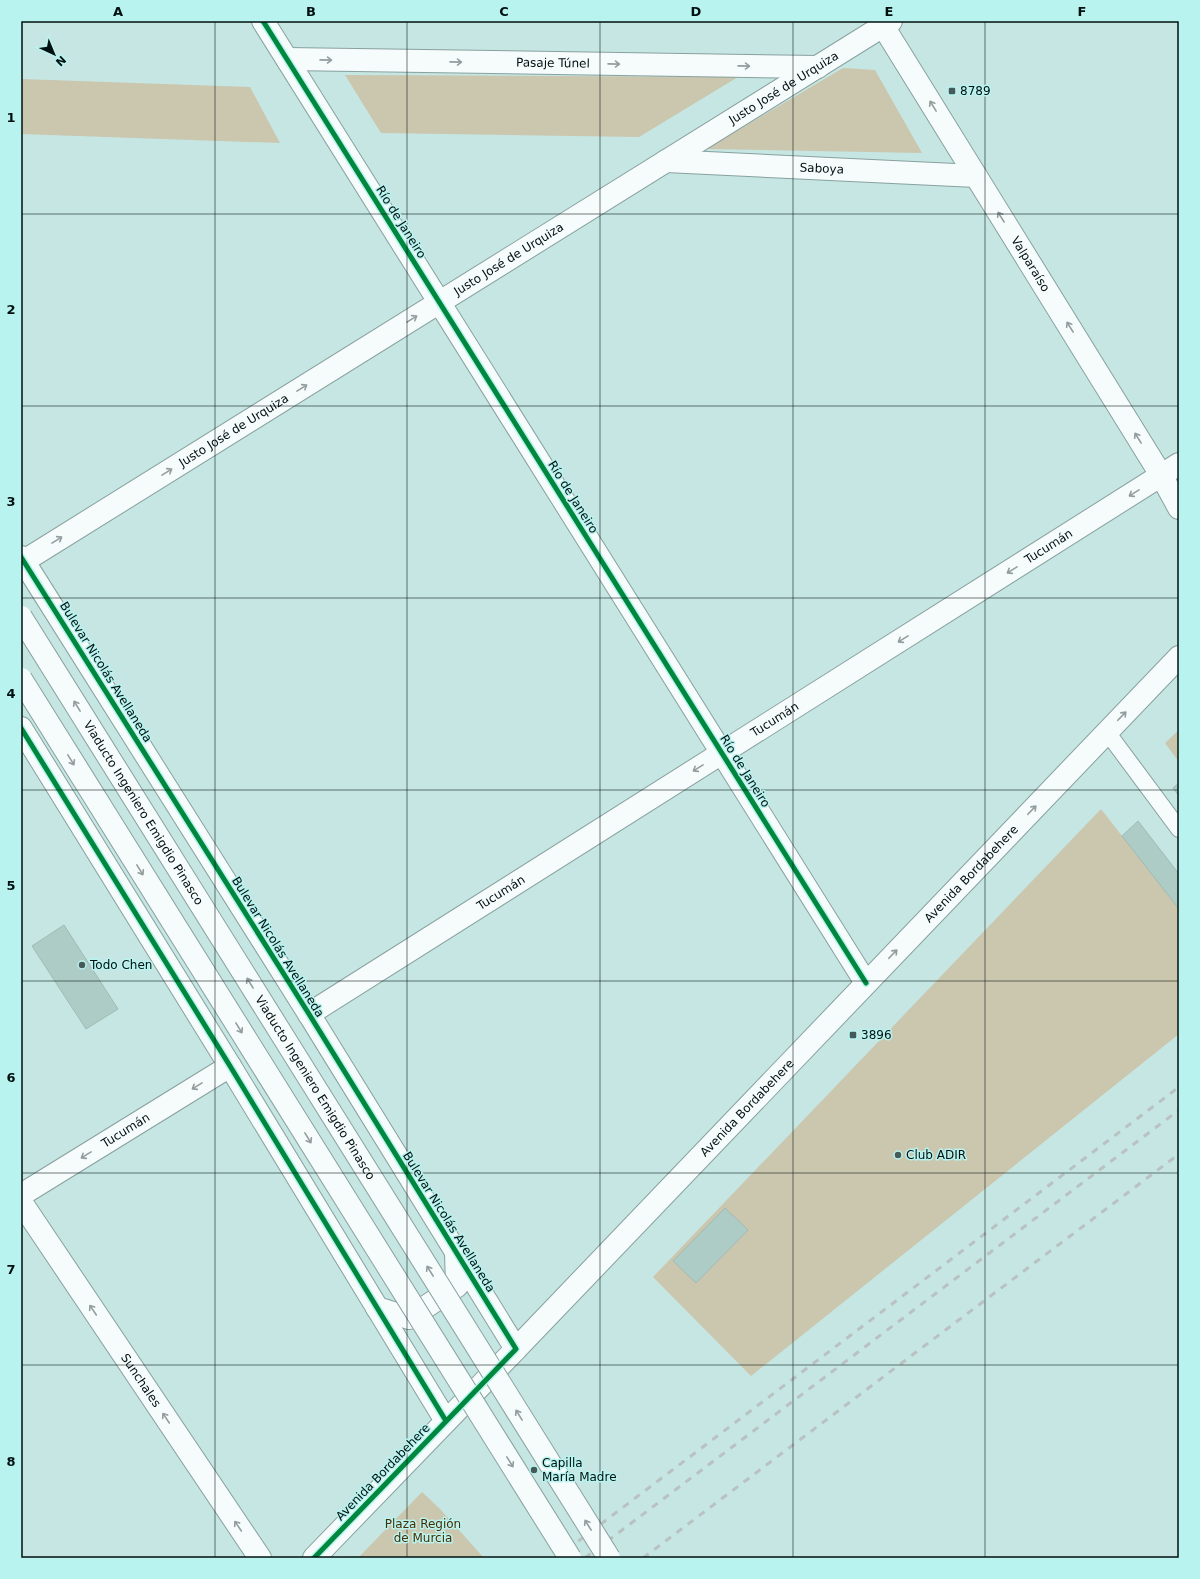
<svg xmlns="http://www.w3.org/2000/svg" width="1200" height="1579" font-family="'DejaVu Sans',sans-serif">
	<rect width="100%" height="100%" fill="#c5e6e3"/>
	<!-- green -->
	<path fill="#cbc6ae" d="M843,68L875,70L922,153L706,149Z
		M345,75L738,77L639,137L381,133Z
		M21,79L250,87L280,143L21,134Z
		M1179,730V762L1165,743Z
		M1101,809L1179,909V1034L751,1376L653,1277Z
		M422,1492L440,1509L484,1558H358Z"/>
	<!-- building -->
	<path fill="#aeccc6" stroke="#a1b9b4" d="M1179,783V796L1173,788Z
		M1138,821L1179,874V909L1122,836Z
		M64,925L118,1009L86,1029L32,946Z
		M725,1208L748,1230L696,1283L673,1261Z"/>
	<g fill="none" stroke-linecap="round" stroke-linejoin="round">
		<!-- service casing -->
		<g stroke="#88a19f" stroke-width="18">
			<path id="service" d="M1107,732L1179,829"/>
		</g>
		<!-- minor casing -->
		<g stroke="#88a19f" stroke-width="24">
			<g id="minor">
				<path d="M263,21L866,983"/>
				<path id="s1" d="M880,21L1161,475L1179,508"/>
				<path id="s2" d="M287,59L818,67"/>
				<path id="s3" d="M666,161L976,176"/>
				<path id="s4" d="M21,557L309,1014L516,1349L1179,657"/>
				<path id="s5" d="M24,561L891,21"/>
				<path d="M21,728L230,1066L446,1421"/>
				<path id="s6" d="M309,1014L1179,464"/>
				<path id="s7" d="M21,1195L230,1066"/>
				<path id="s8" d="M21,1202L260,1558"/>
				<path d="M377,1308L409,1318L457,1286L456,1252"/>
			</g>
		</g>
		<!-- tertiary casing -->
		<g stroke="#88a19f" stroke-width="24">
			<path id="tertiary" d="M314,1558L516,1349"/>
		</g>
		<!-- service -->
		<use href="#service" stroke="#f6fbfb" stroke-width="16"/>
		<!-- minor -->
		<use href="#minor" stroke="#f6fbfb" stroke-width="22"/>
		<!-- tertiary -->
		<use href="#tertiary" stroke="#f6fbfb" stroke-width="22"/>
		<!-- rail -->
		<path stroke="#b9c1c1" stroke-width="3" stroke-dasharray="7 7" stroke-linecap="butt" d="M556,1558L1179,1087
			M585,1558L1179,1110
			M643,1558L1179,1154"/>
		<!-- primary-bridge casing -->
		<g stroke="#88a19f" stroke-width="24" stroke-linecap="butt">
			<g id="primary-bridge">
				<path id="s9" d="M21,617L609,1558"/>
				<path d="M21,679L570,1558"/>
			</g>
		</g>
		<!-- primary-bridge -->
		<use href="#primary-bridge" stroke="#f6fbfb" stroke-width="22"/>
		<!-- cycleway casing -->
		<g stroke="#b8f3ef" stroke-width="8">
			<path id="cycleway" d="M263,21L866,983
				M21,557L309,1014L516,1349L314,1558
				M21,728L230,1066L446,1421"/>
		</g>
		<!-- cycleway -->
		<use href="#cycleway" stroke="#00873e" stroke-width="5"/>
	</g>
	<!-- one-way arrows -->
	<defs><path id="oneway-shaft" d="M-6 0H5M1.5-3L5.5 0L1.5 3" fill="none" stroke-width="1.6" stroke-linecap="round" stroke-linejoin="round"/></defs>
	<g stroke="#949d9d">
		<use href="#oneway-shaft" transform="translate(326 60) rotate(1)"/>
		<use href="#oneway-shaft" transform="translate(456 62) rotate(1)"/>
		<use href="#oneway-shaft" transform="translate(614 64) rotate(1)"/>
		<use href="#oneway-shaft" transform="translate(744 66) rotate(1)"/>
		<use href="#oneway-shaft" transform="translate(933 106) rotate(-122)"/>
		<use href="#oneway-shaft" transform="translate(1001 217) rotate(-122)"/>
		<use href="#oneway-shaft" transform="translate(412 319) rotate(-32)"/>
		<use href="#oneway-shaft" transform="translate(1070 327) rotate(-122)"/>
		<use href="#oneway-shaft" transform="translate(302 388) rotate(-32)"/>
		<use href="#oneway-shaft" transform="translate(1138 438) rotate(-122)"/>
		<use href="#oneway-shaft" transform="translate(167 472) rotate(-32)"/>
		<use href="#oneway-shaft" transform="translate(1134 493) rotate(148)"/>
		<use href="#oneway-shaft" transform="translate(57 540) rotate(-32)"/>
		<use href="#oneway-shaft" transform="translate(1012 570) rotate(148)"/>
		<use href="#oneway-shaft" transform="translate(903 639) rotate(148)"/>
		<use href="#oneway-shaft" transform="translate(77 706) rotate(-122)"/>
		<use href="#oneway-shaft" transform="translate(1122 716) rotate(-46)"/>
		<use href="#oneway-shaft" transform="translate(71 760) rotate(58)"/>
		<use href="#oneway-shaft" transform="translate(698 768) rotate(148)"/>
		<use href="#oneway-shaft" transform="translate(1032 810) rotate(-46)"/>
		<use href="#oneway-shaft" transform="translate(140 870) rotate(58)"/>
		<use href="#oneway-shaft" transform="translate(893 954) rotate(-46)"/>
		<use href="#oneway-shaft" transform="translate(250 983) rotate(-122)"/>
		<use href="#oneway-shaft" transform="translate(239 1028) rotate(58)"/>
		<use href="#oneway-shaft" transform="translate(197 1086) rotate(148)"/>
		<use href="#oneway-shaft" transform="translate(308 1138) rotate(58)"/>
		<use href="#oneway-shaft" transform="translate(86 1155) rotate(148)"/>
		<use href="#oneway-shaft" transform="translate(430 1271) rotate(-122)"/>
		<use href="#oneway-shaft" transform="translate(93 1310) rotate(-124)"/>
		<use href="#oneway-shaft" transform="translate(519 1415) rotate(-122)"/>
		<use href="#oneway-shaft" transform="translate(166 1418) rotate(-124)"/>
		<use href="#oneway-shaft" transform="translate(510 1462) rotate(58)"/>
		<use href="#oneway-shaft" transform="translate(588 1525) rotate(-122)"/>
		<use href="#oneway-shaft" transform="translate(238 1526) rotate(-124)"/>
	</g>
	<!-- grid -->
	<path fill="none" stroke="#00100f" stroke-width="1" stroke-opacity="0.55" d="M215,21V1558M407,21V1558M600,21V1558M793,21V1558M985,21V1558M21,214H1179M21,406H1179M21,598H1179M21,790H1179M21,981H1179M21,1173H1179M21,1365H1179"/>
	<!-- markers -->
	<g fill="#455b59" stroke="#b8f3ef" stroke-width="1.5">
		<rect x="948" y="87" width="8" height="8" rx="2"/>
		<circle cx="82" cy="965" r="4"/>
		<rect x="849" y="1031" width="8" height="8" rx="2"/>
		<circle cx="898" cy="1155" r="4"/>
		<circle cx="534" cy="1470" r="4"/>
	</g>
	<g text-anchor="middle" stroke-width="3" stroke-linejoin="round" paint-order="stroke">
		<!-- street labels -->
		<g font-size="12" fill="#00100f" stroke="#b8f3ef">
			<text dy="4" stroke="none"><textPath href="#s2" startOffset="266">Pasaje Túnel</textPath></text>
			<text dy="4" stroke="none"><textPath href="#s5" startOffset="895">Justo José de Urquiza</textPath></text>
			<text dy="4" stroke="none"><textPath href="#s3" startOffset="156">Saboya</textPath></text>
			<text transform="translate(401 222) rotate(58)" y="4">Río de Janeiro</text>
			<text dy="4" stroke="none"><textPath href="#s5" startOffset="571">Justo José de Urquiza</textPath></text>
			<text dy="4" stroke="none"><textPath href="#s1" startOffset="286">Valparaíso</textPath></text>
			<text dy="4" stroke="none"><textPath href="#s5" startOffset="247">Justo José de Urquiza</textPath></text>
			<text transform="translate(573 497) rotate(58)" y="4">Río de Janeiro</text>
			<text dy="4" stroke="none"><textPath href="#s6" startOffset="875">Tucumán</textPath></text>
			<text transform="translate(106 672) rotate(58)" y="4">Bulevar Nicolás Avellaneda</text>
			<text dy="4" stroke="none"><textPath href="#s6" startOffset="551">Tucumán</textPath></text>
			<text transform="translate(745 771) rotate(58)" y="4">Río de Janeiro</text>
			<text dy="4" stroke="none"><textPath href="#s9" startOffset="231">Viaducto Ingeniero Emigdio Pinasco</textPath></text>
			<text dy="4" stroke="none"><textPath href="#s4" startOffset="1592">Avenida Bordabehere</textPath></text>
			<text dy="4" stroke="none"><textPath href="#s6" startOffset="227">Tucumán</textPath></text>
			<text transform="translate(278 947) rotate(58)" y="4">Bulevar Nicolás Avellaneda</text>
			<text dy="4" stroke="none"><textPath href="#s9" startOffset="555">Viaducto Ingeniero Emigdio Pinasco</textPath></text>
			<text dy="4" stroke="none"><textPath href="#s4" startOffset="1268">Avenida Bordabehere</textPath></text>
			<text dy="4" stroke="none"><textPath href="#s7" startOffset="123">Tucumán</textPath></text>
			<text transform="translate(449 1222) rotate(58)" y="4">Bulevar Nicolás Avellaneda</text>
			<text dy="4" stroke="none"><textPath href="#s8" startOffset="215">Sunchales</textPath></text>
			<text transform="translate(383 1472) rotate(-46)" y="4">Avenida Bordabehere</text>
		</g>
		<!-- poi labels -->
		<g font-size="12" fill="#00100f" stroke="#b8f3ef" text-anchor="start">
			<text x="960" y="95">8789</text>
			<text x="90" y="969">Todo Chen</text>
			<text x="861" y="1039">3896</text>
			<text x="906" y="1159">Club ADIR</text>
			<text x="542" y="1467">Capilla<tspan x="542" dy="14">María Madre</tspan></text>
		</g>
		<!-- park labels -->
		<g font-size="12" fill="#4a2d00" stroke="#b8f3ef">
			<text x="423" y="1528">Plaza Región<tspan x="423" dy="14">de Murcia</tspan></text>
		</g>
	</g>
	<!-- border -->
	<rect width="1200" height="1579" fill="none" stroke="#b8f3ef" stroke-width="44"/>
	<!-- north arrow -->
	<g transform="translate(54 54) rotate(136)" stroke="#b8f3ef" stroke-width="3" paint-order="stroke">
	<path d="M0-3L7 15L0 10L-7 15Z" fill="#00100f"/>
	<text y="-6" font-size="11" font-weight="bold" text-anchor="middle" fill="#00100f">N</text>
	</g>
	<rect x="22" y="22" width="1156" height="1535" fill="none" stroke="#00100f" stroke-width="1.5"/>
	<g font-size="13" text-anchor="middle" font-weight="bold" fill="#00100f">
		<text x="118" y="16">A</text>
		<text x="311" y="16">B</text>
		<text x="504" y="16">C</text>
		<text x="696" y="16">D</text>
		<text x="889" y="16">E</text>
		<text x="1082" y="16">F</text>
		<text x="11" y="122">1</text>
		<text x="11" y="314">2</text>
		<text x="11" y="506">3</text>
		<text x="11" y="698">4</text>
		<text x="11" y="890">5</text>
		<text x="11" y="1082">6</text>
		<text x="11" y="1274">7</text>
		<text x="11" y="1466">8</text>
	</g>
</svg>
